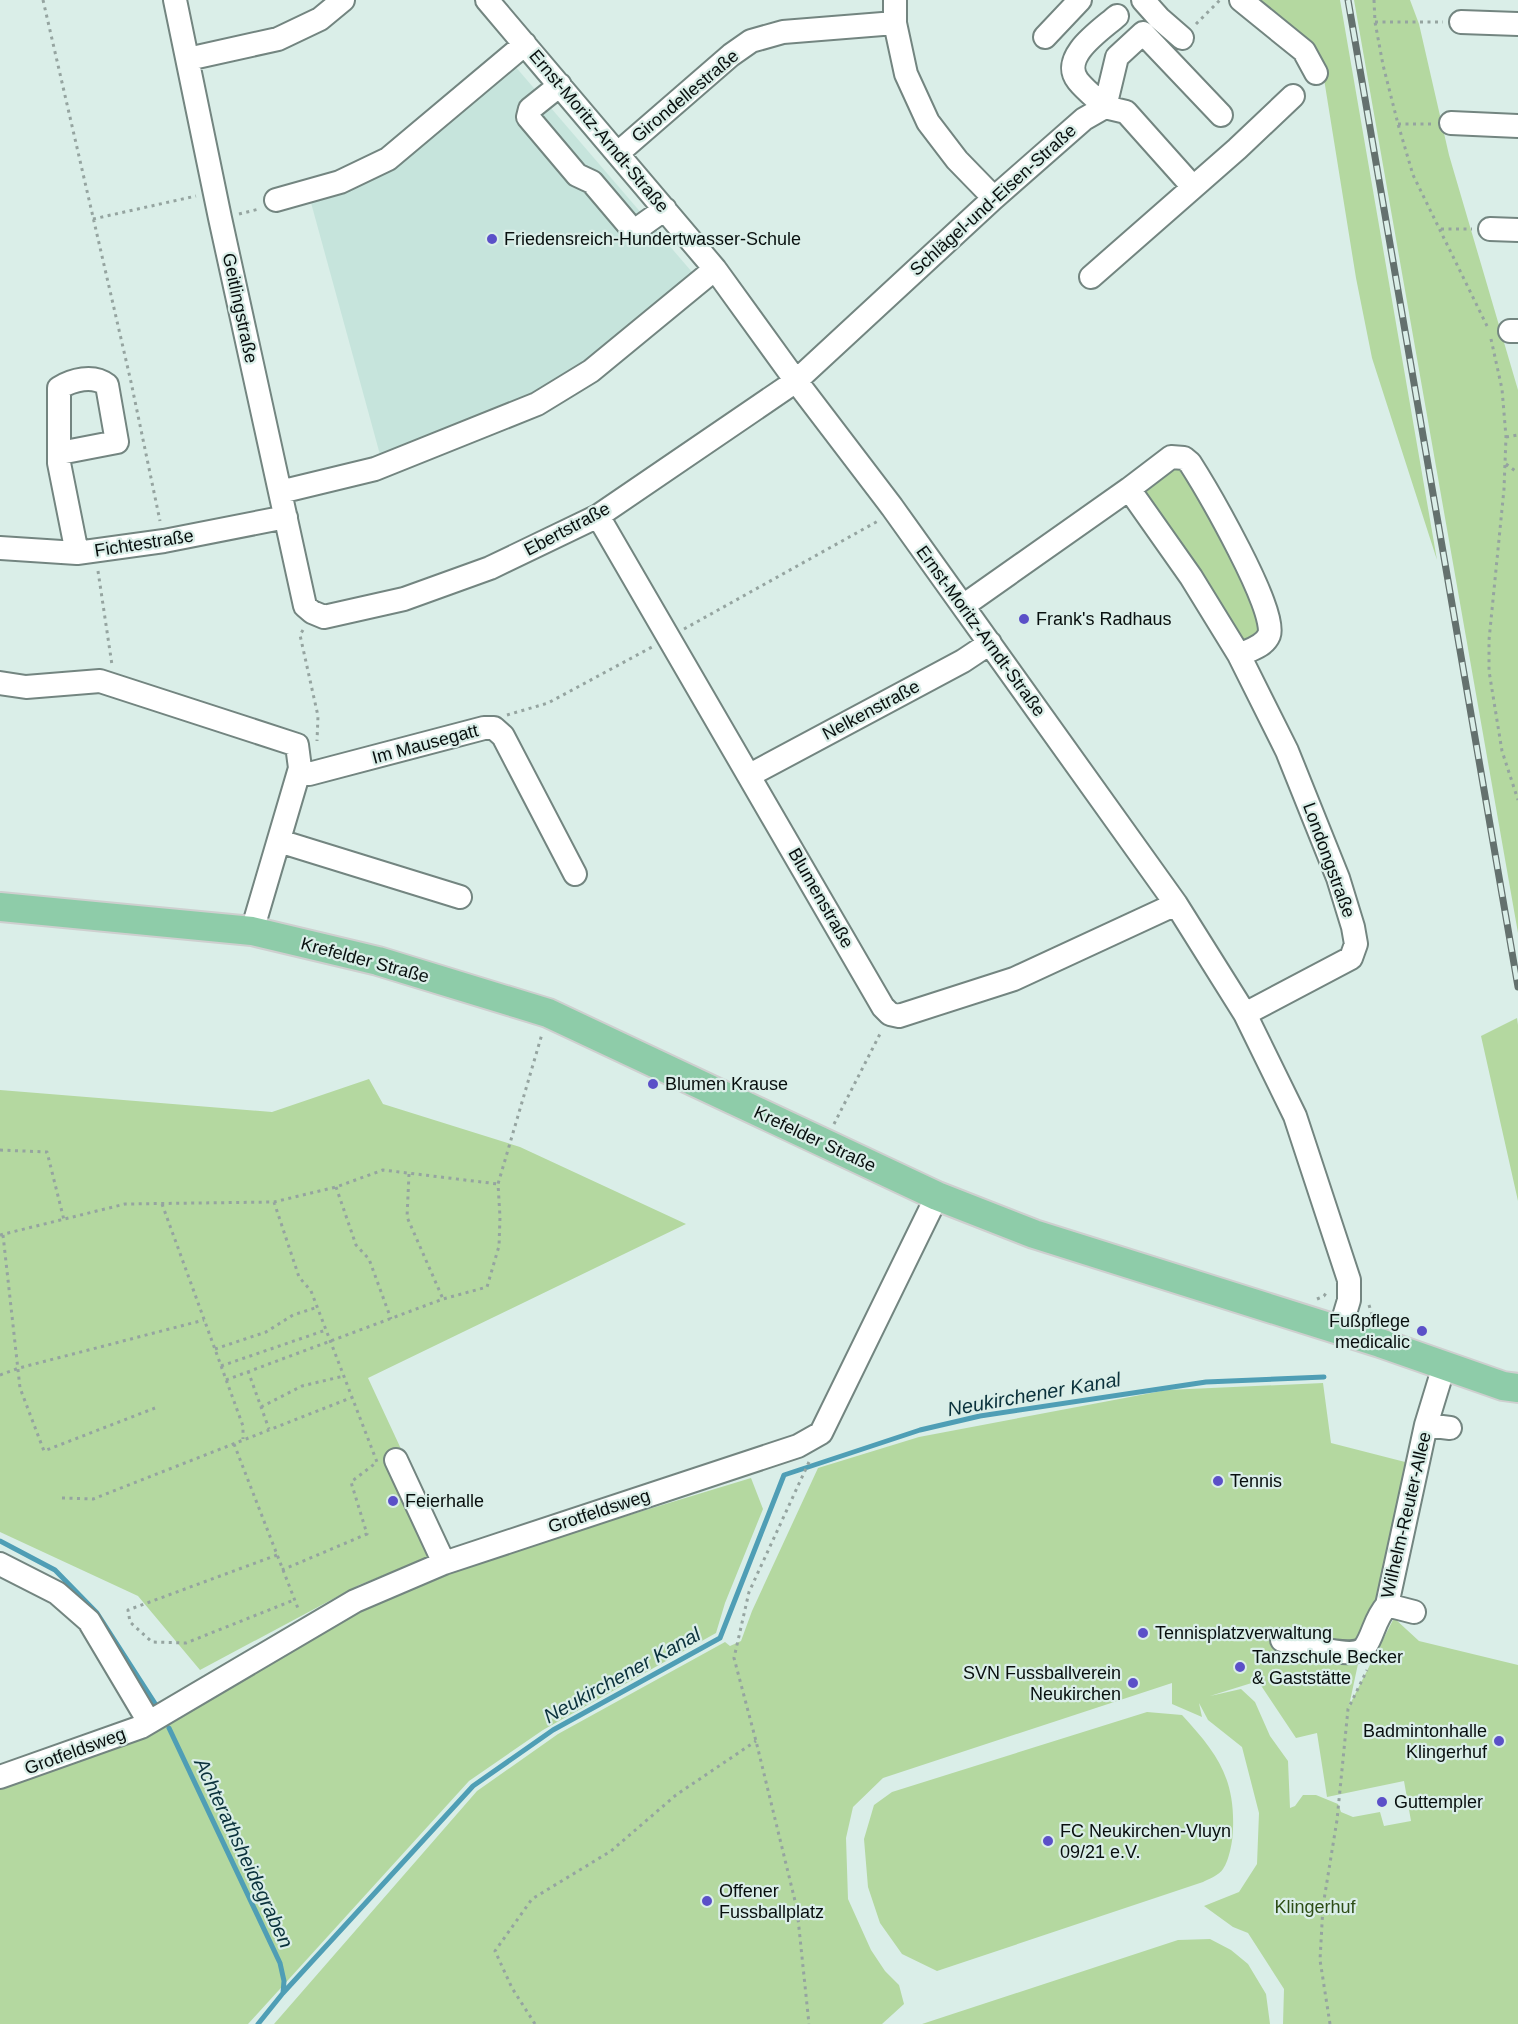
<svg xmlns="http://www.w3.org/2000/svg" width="1518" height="2024" font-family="Helvetica,sans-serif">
	<rect width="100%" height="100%" fill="#daeee8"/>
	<!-- built -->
	<path fill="#c6e4dc" d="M514,65L698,279L552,388L382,462L310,199Z"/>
	<!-- green -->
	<path fill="#b4d8a0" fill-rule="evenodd" d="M1251,0H1340L1437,560L1372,358L1356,278L1320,54Z
		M1354,0H1410L1419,24L1449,155L1518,390V933Z
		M1178,464L1209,506L1264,631L1246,643L1238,640L1143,490Z
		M1517,1018L1518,1025V1201L1481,1036Z
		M369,1079L383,1104L520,1147L686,1224L368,1378L448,1550L359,1585L200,1670L138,1596L0,1532V1090L272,1112Z
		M1323,1383L1331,1443L1409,1463L1381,1596L1362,1645L1349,1706L1394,1618L1419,1641L1518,1665V2024H1283L1284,1989L1248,1933L1233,1927L1204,1906L1239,1892L1257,1864L1259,1813L1242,1747L1208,1720L1199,1703L1202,1717L1172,1704V1683L883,1778L853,1807L846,1838L848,1899L871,1950L885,1971L899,1985L904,2004L882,2024H274L477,1791L558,1734L725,1642L730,1646L741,1641L752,1611L818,1468L919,1437L1167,1390ZM1258,1681L1296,1738L1317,1733L1327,1797L1404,1781L1411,1821L1384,1826L1380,1812L1353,1817L1341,1812L1338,1804L1316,1795H1303L1295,1806L1290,1808L1288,1761L1270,1736L1255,1702L1241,1689L1210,1696Z
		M751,1478L763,1509L725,1603L716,1633L543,1730L469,1781L248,2024H0V1786L377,1603L488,1558Z
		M1147,1712L1182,1715C1216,1752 1235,1777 1233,1829C1233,1840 1229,1861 1223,1869C1219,1875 1209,1879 1203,1882L937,1971L902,1954L880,1923L868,1887L864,1839L874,1805L892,1792Z
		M1210,1939L1231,1950L1248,1964L1266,1994L1270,2024H922L1178,1940Z"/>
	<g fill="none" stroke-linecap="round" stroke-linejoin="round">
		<!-- stream -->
		<path stroke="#4f9eb5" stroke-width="5" d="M0,1541L55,1570L97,1613L156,1705
			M169,1728L280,1963L284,1981L283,1993
			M258,2024L283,1993L473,1786L553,1730L720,1638L784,1475L920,1430L980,1416L1206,1382L1324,1377"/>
		<!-- minor casing -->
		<g stroke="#738580" stroke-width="26">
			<path id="minor" d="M175,0L220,218L305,606L312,612L324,617L404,599L490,568L598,516L796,381L994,198L1084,119L1105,107L1126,112L1193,187
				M487,0L715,269L796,381L892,507L1176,904L1245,1014L1295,1116L1349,1280V1300L1340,1330
				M895,0V23L906,74L928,122L957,160L994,198
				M1143,0L1159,18L1182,38
				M1241,0L1304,51L1316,73
				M1117,16C1101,30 1059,57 1078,81C1086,91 1097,99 1105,107L1117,57L1143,33L1221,115
				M1461,22L1518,24
				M1045,37L1080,0
				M188,59L278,39L320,19L343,0
				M560,85L530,109L528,117L577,175L592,182L631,228L637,229L665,209
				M1451,123L1518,126
				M618,153L731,55L751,41L783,32L895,23
				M276,200L340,182L388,159L525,44
				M1490,229L1518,230
				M1091,277L1237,149L1293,96
				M1510,331H1518
				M60,453L117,442L107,385C93,374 72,380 59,388V463L77,553
				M1129,489L1171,457L1184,458L1190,463C1206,488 1278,611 1269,635C1264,647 1249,650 1239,655
				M280,492L375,469L537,404L591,371L715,269
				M598,516L883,1007L890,1014L899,1016L1014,979L1176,904
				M0,548L77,553L164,541L286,517
				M963,606L1129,489L1191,577L1239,655L1287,751L1338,878L1353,927L1356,944L1351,958L1245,1014
				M0,683L26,687L100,681L297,745L300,768L252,931
				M300,768L309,774L484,728H494L503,736L575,874
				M750,775L963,661L990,643
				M279,841L460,897
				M1426,1425L1450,1428
				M396,1460L444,1563
				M0,1564L57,1593L89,1621L149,1722
				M1387,1605L1414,1612
				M1282,1640C1298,1643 1354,1661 1365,1647C1374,1634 1374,1620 1387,1605L1426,1425L1444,1366
				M0,1777L141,1727L355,1601L444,1563L798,1446L821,1433L937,1196"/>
		</g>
		<!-- major casing -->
		<g stroke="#cecfcf" stroke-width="32">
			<path id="major" d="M0,907L252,931L378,961L548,1013L937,1196L1034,1234L1380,1343L1503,1386L1518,1388"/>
		</g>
		<!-- path -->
		<path stroke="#95a4a0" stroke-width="3" stroke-dasharray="3 4.5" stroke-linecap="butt" d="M43,0L131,382L160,521
			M1374,0L1375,22L1383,65L1398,124L1413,175L1489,330
			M1375,22H1443
			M1196,24L1220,0
			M1398,124H1432
			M239,214L259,209
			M93,219L196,196
			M1441,229H1472
			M1491,339L1502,389L1506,437L1504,489L1489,640V671L1502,751L1518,800
			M1506,437L1518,435
			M1506,464L1518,473
			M98,571L112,665
			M684,629L878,521
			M303,630L300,635L318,716L317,741
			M507,715L548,703L652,647
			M834,1124L881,1032
			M0,1150L47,1152L64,1220
			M409,1174L407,1217L443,1299
			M336,1187L356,1245L369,1259L391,1319
			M274,1202L299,1277L311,1291L377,1462L351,1482L367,1534L282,1570
			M162,1204L243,1426V1439
			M0,1235L125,1204L274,1202L336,1187L383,1170L498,1184
			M3,1235L20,1388L44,1451L155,1408
			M1317,1299L1324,1296L1328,1290
			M1369,1305L1373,1318
			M215,1349L266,1332L293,1315L318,1307
			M221,1366L326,1330
			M248,1371L269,1429
			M0,1375L19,1368L204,1320
			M226,1380L443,1299L487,1287L499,1246L500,1217L498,1184L542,1034
			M261,1407L302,1386L344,1376
			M234,1444L299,1611
			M809,1462L749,1592L734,1658L756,1741L797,1909L809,2024
			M62,1498L93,1499L353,1397
			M277,1555L128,1610L130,1622L152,1642L186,1643L294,1600
			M535,2024L512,1988L495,1951L532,1899L611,1851L676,1795L756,1741
			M1330,2024L1320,1960L1323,1906L1337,1820L1348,1709L1367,1670"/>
		<!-- minor -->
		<use href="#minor" stroke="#fff" stroke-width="22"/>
		<!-- major -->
		<use href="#major" stroke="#8ecca9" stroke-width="28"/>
		<!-- rail casing -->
		<g stroke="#64716e" stroke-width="7">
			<path id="rail" d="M1348,0L1518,987"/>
		</g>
		<!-- rail -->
		<use href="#rail" stroke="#daeee8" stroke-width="4.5" stroke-dasharray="14" stroke-linecap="butt"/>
	</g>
	<!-- markers -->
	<g fill="#5b50c8" stroke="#daeee8" stroke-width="2">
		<circle cx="492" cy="239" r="6"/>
		<circle cx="1024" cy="619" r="6"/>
		<circle cx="653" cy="1084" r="6"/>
		<circle cx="1422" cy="1331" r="6"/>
		<circle cx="1218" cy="1481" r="6"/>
		<circle cx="393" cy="1501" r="6"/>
		<circle cx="1143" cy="1633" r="6"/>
		<circle cx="1240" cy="1667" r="6"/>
		<circle cx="1133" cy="1683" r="6"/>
		<circle cx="1499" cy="1741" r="6"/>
		<circle cx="1382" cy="1802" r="6"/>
		<circle cx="1048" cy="1841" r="6"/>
		<circle cx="707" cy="1901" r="6"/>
	</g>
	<g text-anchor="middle" stroke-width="4.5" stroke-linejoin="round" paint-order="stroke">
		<!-- street labels -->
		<g font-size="18" fill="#080f0e" stroke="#daeee8">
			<text transform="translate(685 96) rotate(-40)" y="6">Girondellestraße</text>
			<text transform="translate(599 131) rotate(50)" y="6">Ernst-Moritz-Arndt-Straße</text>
			<text transform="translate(993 200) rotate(-42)" y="6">Schlägel-und-Eisen-Straße</text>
			<text transform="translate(240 308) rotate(78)" y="6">Geitlingstraße</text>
			<text transform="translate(567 529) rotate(-28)" y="6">Ebertstraße</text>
			<text transform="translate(144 543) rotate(-9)" y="6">Fichtestraße</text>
			<text transform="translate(981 631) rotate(54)" y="6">Ernst-Moritz-Arndt-Straße</text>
			<text transform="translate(871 710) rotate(-28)" y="6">Nelkenstraße</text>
			<text transform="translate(425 744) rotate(-15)" y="6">Im Mausegatt</text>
			<text transform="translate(1329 860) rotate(70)" y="6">Londongstraße</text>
			<text transform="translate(821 898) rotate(60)" y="6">Blumenstraße</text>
			<text transform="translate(365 960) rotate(15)" y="6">Krefelder Straße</text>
			<text transform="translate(815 1139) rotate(25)" y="6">Krefelder Straße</text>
			<text transform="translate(599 1511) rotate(-18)" y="6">Grotfeldsweg</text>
			<text transform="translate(1406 1515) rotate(-77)" y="6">Wilhelm-Reuter-Allee</text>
			<text transform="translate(75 1751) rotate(-20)" y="6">Grotfeldsweg</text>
		</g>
		<!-- poi labels -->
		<g font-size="18" fill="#080f0e" stroke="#daeee8" text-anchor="start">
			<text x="504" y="245">Friedensreich-Hundertwasser-Schule</text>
			<text x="1036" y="625">Frank's Radhaus</text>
			<text x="665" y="1090">Blumen Krause</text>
			<text x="1410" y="1327" text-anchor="end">Fußpflege<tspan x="1410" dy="21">medicalic</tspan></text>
			<text x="1230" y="1487">Tennis</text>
			<text x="405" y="1507">Feierhalle</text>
			<text x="1155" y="1639">Tennisplatzverwaltung</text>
			<text x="1252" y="1663">Tanzschule Becker<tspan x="1252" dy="21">&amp; Gaststätte</tspan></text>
			<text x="1121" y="1679" text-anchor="end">SVN Fussballverein<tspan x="1121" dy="21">Neukirchen</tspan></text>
			<text x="1487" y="1737" text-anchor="end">Badmintonhalle<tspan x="1487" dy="21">Klingerhuf</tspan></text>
			<text x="1394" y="1808">Guttempler</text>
			<text x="1060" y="1837">FC Neukirchen-Vluyn<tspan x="1060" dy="21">09/21 e.V.</tspan></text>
			<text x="719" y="1897">Offener<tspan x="719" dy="21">Fussballplatz</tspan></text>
		</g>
		<!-- park labels -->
		<g font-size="18" fill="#2d4d15" stroke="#daeee8">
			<text x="1315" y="1913">Klingerhuf</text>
		</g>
		<!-- water labels -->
		<g font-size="20" font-style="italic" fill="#0b323c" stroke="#daeee8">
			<text transform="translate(1034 1394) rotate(-10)" y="7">Neukirchener Kanal</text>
			<text transform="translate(622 1675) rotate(-29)" y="7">Neukirchener Kanal</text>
			<text transform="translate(244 1853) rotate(65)" y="7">Achterathsheidegraben</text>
		</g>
	</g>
</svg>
